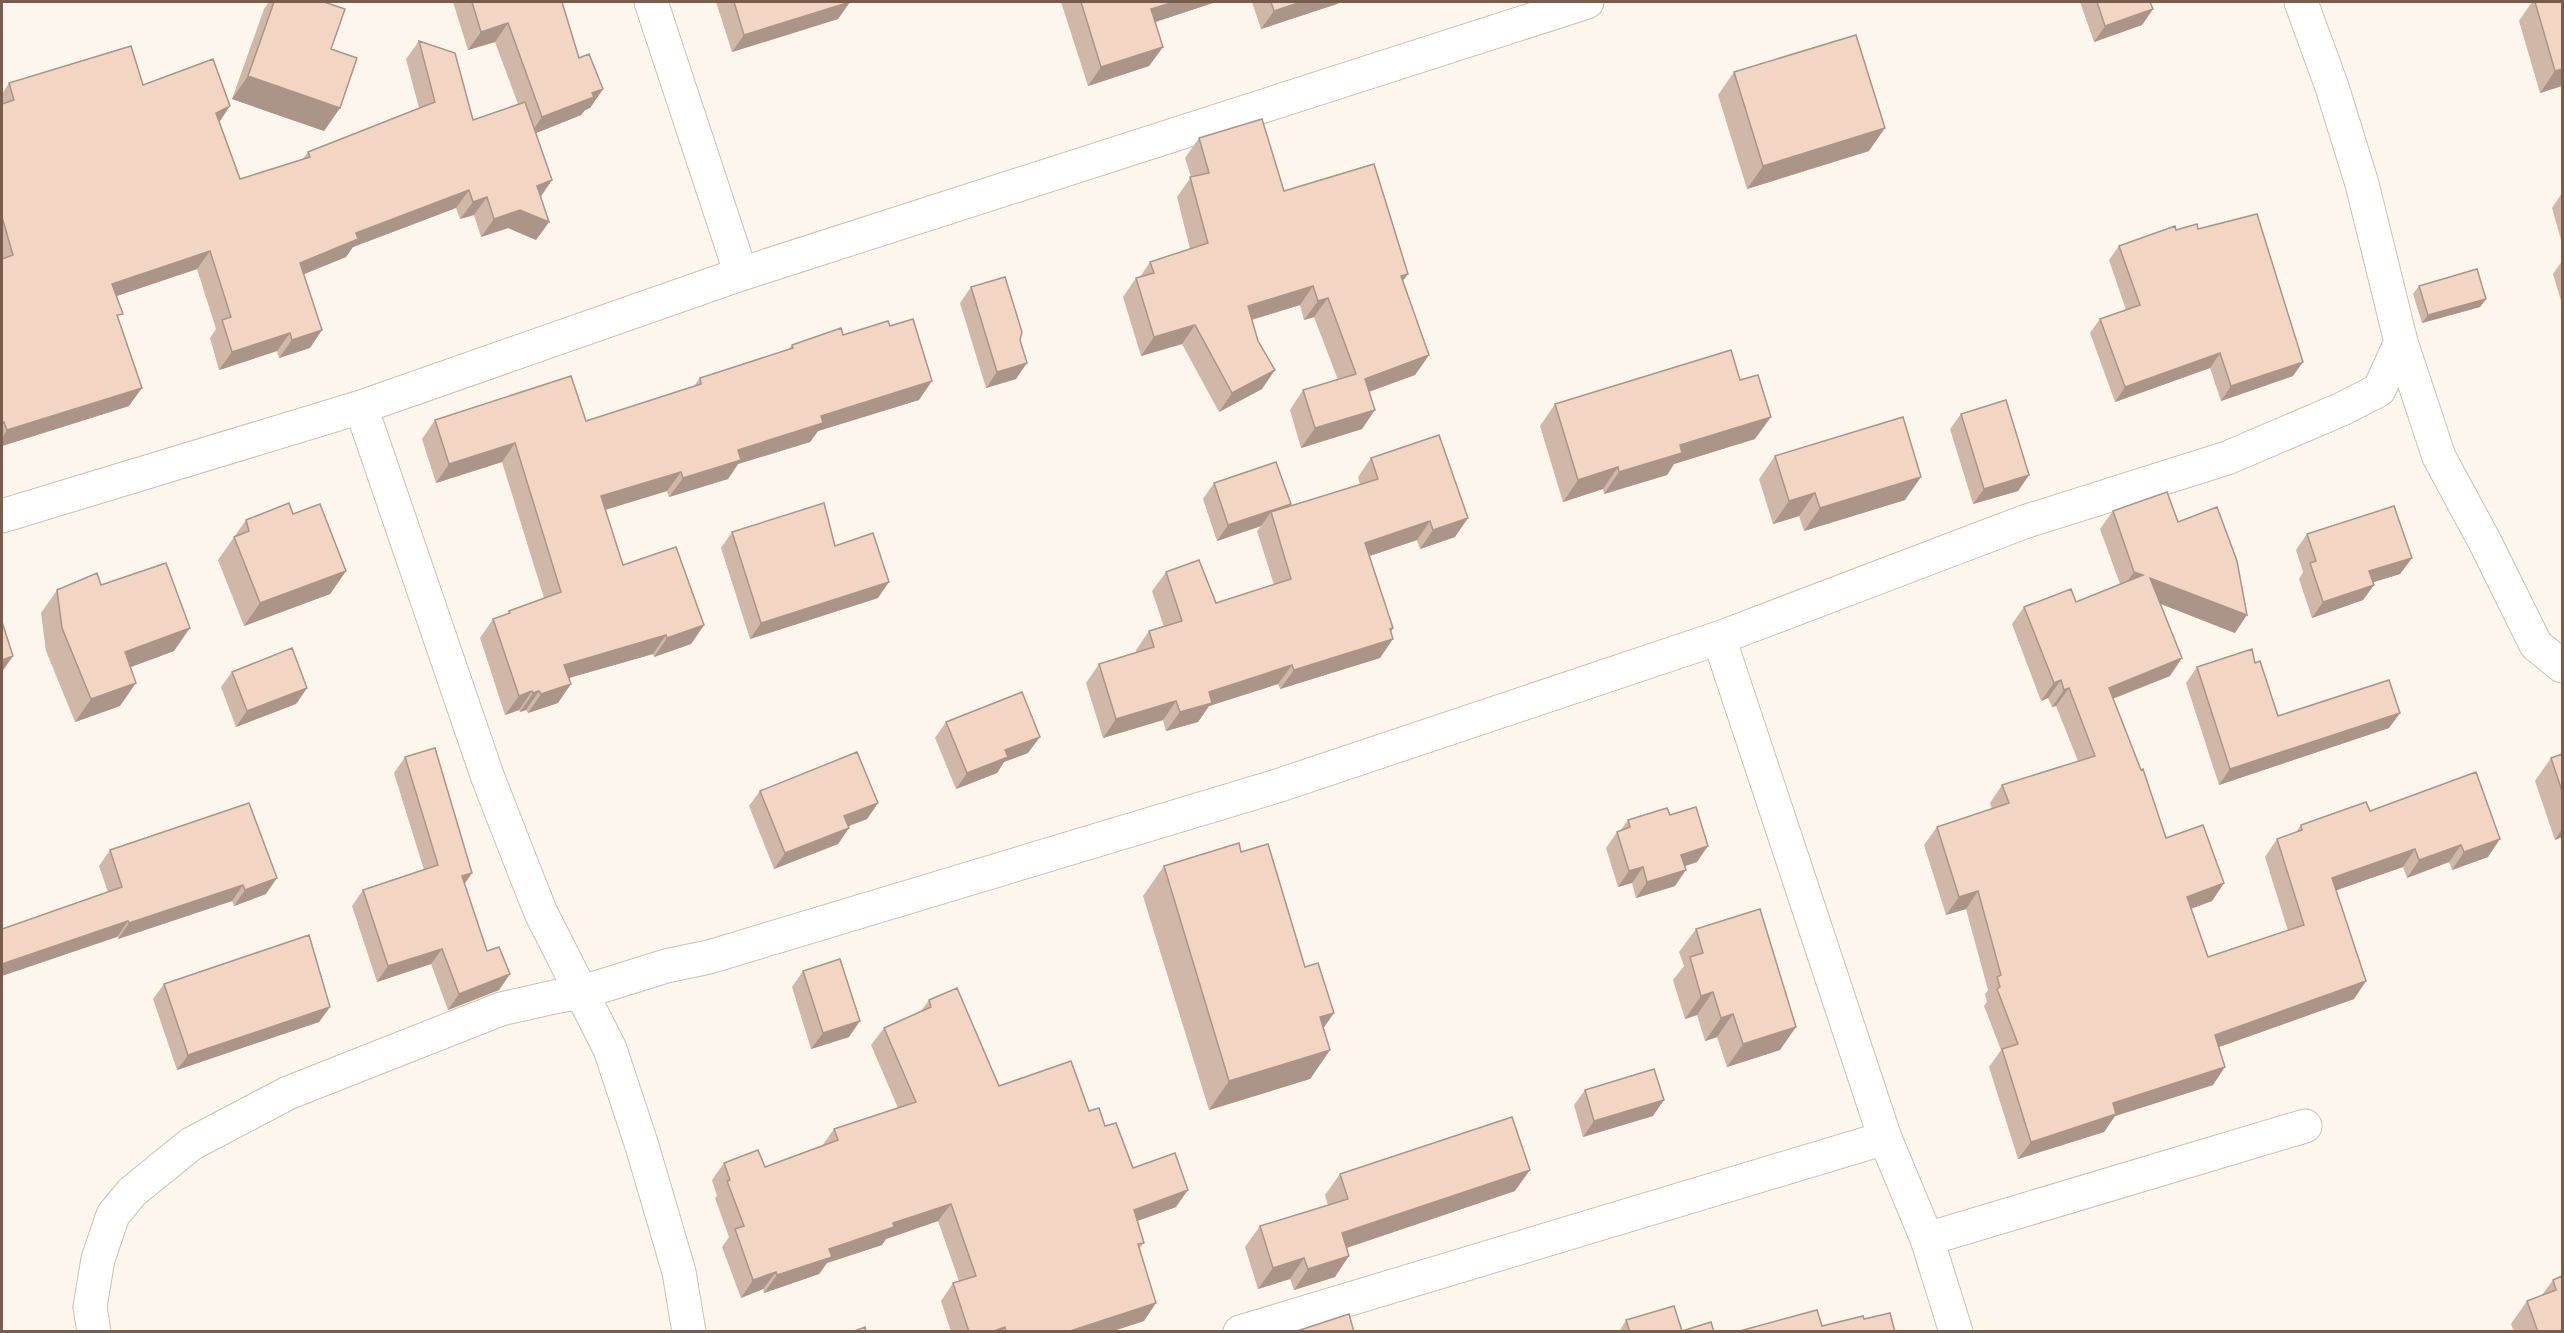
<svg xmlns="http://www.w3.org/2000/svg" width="2564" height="1333" font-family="Rubik,sans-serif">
	<rect width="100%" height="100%" fill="#fdf6ec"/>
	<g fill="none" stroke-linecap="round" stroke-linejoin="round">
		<!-- minor casing -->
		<g stroke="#d1beb0" stroke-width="35">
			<path id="minor" d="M651,2L741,274
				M2401,342L2439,457L2485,542L2536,645L2562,666
				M361,407L488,778L522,865L541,913L610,1049L642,1146L679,1272L689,1332
				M2,516L361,407L741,274L1587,2
				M1719,638L1885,1138L1927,1239L1956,1332
				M1927,1239L2305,1126
				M94,1332L90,1307L98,1259L113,1215L132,1192L191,1144L288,1093L501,1009L554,997L583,992L666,966L709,957L1280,785L1719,638L2024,522L2227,458L2342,409L2379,390L2401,342L2362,184L2332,87L2301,2
				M1240,1332L1885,1138"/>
		</g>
		<!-- minor -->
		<use href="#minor" stroke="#fff" stroke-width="33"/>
	</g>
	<!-- wall -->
	<path fill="#d1b7a8" d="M269,2H324L340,108L324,131L232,99L264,9Z
		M453,2H562L579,58L603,89L590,108L585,110L581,115L536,133L552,180L541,197L549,222L536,240L508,228L481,237L474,215L460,219L456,208L353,247L346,257L304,274L310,348L279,358L277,351L219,370L210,338L216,329L197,269L116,296L118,320L129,406L2,446V94L9,83L143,85L219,121L240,179L302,160L308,152L419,108L406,59L419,41L473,120L518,104L495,42L468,50Z
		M716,2H850L838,19L732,52Z
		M1061,2H1216L1155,22L1163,47L1149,66L1088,86Z
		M1252,2H1339L1337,4L1261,29Z
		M2080,2H2150L2153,9L2142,25L2094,42Z
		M2532,2H2562V86L2540,93L2519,21Z
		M1734,72L1869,151L1747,189L1718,95Z
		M1199,138L1284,191L1403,281L1429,355L1415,375L1369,392L1362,429L1301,448L1290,410L1303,390L1338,380L1314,317L1304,320L1300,305L1252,320L1262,389L1219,412L1182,344L1141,356L1123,297L1136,278L1140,277L1150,262L1190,249L1177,197L1191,177L1185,158Z
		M2562,193V243L2552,208Z
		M2198,229L2293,376L2221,401L2210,368L2115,402L2090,333L2100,319L2126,310L2109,260L2119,246L2176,230Z
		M2562,261V304L2553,274Z
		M2419,286L2486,299L2480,307L2422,323L2413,294Z
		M971,287L1020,340L1016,379L986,388L960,303Z
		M843,335L919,400L818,431L810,442L738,464L728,479L669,497L667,491L605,510L623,565L704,625L691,644L654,657L653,654L569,678L558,703L528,713L526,710L520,712L519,710L505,715L480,638L493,619L507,614L509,611L544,598L502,462L436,483L422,439L435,420L586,421L694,386L700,378L788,350L792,345Z
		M1555,404L1755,439L1674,464L1667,475L1604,494L1603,489L1563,502L1540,426Z
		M1961,414L2029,475L2018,491L1973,504L1950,429Z
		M1775,456L1905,500L1804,531L1799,516L1773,524L1759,479Z
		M1371,458L1455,537L1420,549L1417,540L1369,556L1393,628L1380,658L1280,689L1278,684L1209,706L1198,722L1166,731L1163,720L1103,738L1086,683L1099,664L1137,653L1136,650L1149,631L1164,627L1152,591L1166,572L1216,603L1274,585L1257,531L1261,526L1217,541L1203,499L1214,483L1289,507L1360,485L1358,477Z
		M2113,511L2178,522L2235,633L2161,604L2170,676L2113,699L2166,838L2224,883L2212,901L2191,908L2208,957L2288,931L2265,857L2277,839L2296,832L2301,825L2370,811L2476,772L2488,857L2452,870L2449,862L2407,878L2403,867L2336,890L2366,981L2354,999L2219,1047L2213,1085L2115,1116L2104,1132L2018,1159L1989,1067L2001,1050L1984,1006L1987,1002L1985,994L1988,990L1966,909L1946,915L1924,845L1937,827L1992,809L1990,803L2002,785L2078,761L2056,706L2052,707L2048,698L2041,701L2012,624L2024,607L2076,602L2120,584L2100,529Z
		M293,514L346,571L330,594L244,626L218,560L246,520Z
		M732,532L835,546L878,598L750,639L721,548Z
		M2307,534L2412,558L2400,574L2373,582L2374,585L2363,600L2312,618L2299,579L2303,572L2296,550Z
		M101,585L174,651L131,667L120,706L75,722L46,651L41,613L57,590Z
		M2255,663L2278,716L2400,713L2389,728L2219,785L2186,683L2197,667Z
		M232,672L307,688L296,704L236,727L221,687Z
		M946,722L1028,753L1004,762L997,773L956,789L935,738Z
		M2562,754V837L2555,840L2535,781L2551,758Z
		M405,757L464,883L487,951L510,974L499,990L448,1010L431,964L377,982L352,906L363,890L424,870L394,773Z
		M760,791L878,803L867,819L848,826L849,828L838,844L774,869L749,806Z
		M249,803L266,894L234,906L232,901L118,939L108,892L99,866L110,850Z
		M1670,815L1697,862L1685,866L1675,886L1636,898L1632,883L1618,887L1606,848L1617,832L1620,831L1628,820Z
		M1241,852L1330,1050L1310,1079L1209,1110L1143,896L1164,866Z
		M1696,929L1780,1050L1727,1067L1717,1037L1705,1041L1697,1015L1685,1019L1673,980L1684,966L1679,952Z
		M803,971L849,1037L811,1049L792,987Z
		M164,984L330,1007L319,1022L177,1070L153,999Z
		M929,1000L999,1086L1089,1111L1105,1126L1133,1168L1176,1207L1137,1221L1144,1243L1139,1249L1144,1321L1110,1332H951L941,1301L953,1283L959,1281L938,1221L886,1239L882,1245L827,1263L819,1274L764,1293L763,1289L741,1298L722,1247L729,1237L715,1198L717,1196L712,1180L724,1163L765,1167L822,1146L834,1129L898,1108L871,1045L884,1028L921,1011Z
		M1585,1090L1653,1116L1583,1137L1574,1105Z
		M1340,1174L1515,1191L1347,1248L1335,1277L1294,1290L1290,1279L1258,1289L1245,1247L1260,1226L1328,1205L1325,1195Z
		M2562,1276V1332H2514L2511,1324L2527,1301L2542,1295L2553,1280Z
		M1626,1320L1682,1331L1714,1332H1619Z"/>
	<!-- shaded-wall -->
	<path fill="#aa9588" d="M850,2L838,19L732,52L744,35Z
		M1174,2H1216L1137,28L1151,9Z
		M1301,2H1339L1337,4L1261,29L1274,11Z
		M2153,9L2142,25L2094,42L2105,26Z
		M508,23L495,42L468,50L481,32Z
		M1163,47L1149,66L1088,86L1101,67Z
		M2562,69V86L2540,93L2555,71Z
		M248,76L340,108L324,131L232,99Z
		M603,89L590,108L585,110L581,115L529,136L542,117L592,93Z
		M230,106L218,124L216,113Z
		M1885,128L1869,151L1747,189L1763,166Z
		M552,180L539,198L537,186Z
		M469,190L456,208L353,247L346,257L287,281L300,263L356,233Z
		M487,197L474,215L460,219L473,202Z
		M520,210L549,222L536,240L508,228L481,237L494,219Z
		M210,251L197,269L99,302L112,284Z
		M1408,274L1394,293L1401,276Z
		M1313,286L1300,305L1234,325L1248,306Z
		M1328,298L1314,317L1304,320L1318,301Z
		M2486,299L2480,307L2422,323L2428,315Z
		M1195,325L1182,344L1141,356L1154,337Z
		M322,330L310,348L279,358L292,340Z
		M290,333L277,351L219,370L232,352Z
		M2220,353L2210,368L2115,402L2125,387Z
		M1429,355L1415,375L1351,398L1365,379Z
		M2303,362L2293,376L2221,401L2231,386Z
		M1027,363L1016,379L986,388L997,372Z
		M1275,370L1262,389L1219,412L1232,393Z
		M932,381L919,400L818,431L810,442L738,464L728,479L669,497L683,478L738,450L821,416Z
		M142,388L129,406L2,446V438L7,430Z
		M1375,410L1362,429L1301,448L1315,428Z
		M1771,417L1755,439L1674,464L1667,475L1604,494L1619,472L1680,445Z
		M515,443L502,462L436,483L449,464Z
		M1618,467L1603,489L1563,502L1578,480Z
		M681,472L667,491L588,515L601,496Z
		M2029,475L2018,491L1973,504L1984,489Z
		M1921,477L1905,500L1804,531L1820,508Z
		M1815,493L1799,516L1773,524L1789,501Z
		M1291,504L1280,519L1271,512L1261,526L1217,541L1228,525Z
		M1468,518L1455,537L1420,549L1433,530Z
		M1430,521L1417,540L1352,562L1365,543Z
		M2412,558L2400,574L2358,587L2369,571Z
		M346,571L330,594L244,626L260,603Z
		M2134,572L2143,575L2122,589Z
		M2150,578L2247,615L2235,633L2138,595Z
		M889,582L878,598L750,639L761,623Z
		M2374,585L2363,600L2312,618L2323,602Z
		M704,625L691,644L654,657L667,638Z
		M190,628L174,651L109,675L125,652Z
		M1393,628L1383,642L1393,639L1380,658L1280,689L1294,670Z
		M666,635L653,654L551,683L564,665Z
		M13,656L2,672V660Z
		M2182,658L2170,676L2096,705L2109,688Z
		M1292,665L1278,684L1209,706L1198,722L1166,731L1180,712L1209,692Z
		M2061,680L2048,698L2041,701L2054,683Z
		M136,683L120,706L75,722L91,699Z
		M571,684L558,703L528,713L541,694Z
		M307,688L296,704L236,727L247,711Z
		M2069,688L2056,706L2052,707L2064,690Z
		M532,691L519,710L505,715L519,696Z
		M539,691L526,710L520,712L533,693Z
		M1176,701L1163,720L1103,738L1116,719Z
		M2400,713L2389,728L2219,785L2230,769Z
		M1040,737L1028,753L1004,762L997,773L956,789L967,773L1005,750Z
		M878,803L867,819L833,832L844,816Z
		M849,828L838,844L774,869L785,853Z
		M2562,829V837L2555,840Z
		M2500,839L2488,857L2452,870L2464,852Z
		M2461,845L2449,862L2407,878L2419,860Z
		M1708,846L1697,862L1670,871L1681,855Z
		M2415,849L2403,867L2320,896L2332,878Z
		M1643,867L1632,883L1618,887L1629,871Z
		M1686,870L1675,886L1636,898L1647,882Z
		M472,873L461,889L462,876Z
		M277,878L266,894L234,906L245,890Z
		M2224,883L2212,901L2175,915L2187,897Z
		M243,885L232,901L118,939L129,923Z
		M1978,891L1966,909L1946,915L1959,897Z
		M128,921L117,937L2,976V964Z
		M442,949L431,964L377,982L388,966Z
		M510,974L499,990L448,1010L459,994Z
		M2366,981L2354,999L2202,1053L2215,1035Z
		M1713,992L1697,1015L1685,1019L1701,996Z
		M330,1007L319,1022L177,1070L188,1055Z
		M1334,1013L1313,1043L1320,1017Z
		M1733,1014L1717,1037L1705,1041L1721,1018Z
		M860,1021L849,1037L811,1049L823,1033Z
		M1796,1027L1780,1050L1727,1067L1743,1044Z
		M1330,1050L1310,1079L1209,1110L1229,1081Z
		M2225,1067L2213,1085L2115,1116L2104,1132L2018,1159L2031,1142L2113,1103Z
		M1664,1100L1653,1116L1583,1137L1594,1121Z
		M1530,1170L1515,1191L1328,1254L1342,1233Z
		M1188,1190L1176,1207L1121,1227L1134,1210Z
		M951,1204L938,1221L886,1239L882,1245L827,1263L819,1274L764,1293L777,1275L829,1249L893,1223Z
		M1349,1256L1335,1277L1294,1290L1308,1269Z
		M1304,1258L1290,1279L1258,1289L1273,1268Z
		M776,1272L763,1289L741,1298L753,1280Z
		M1156,1303L1144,1321L1110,1332H1067Z
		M1005,1327L1001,1332H991Z"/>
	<!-- building -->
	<path fill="#f3d5c3" stroke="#aa9588" stroke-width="1.5" d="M274,2H324L345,9L331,49L357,58L340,108L248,76Z
		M472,2H562L579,58L589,54L603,89L592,93L594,97L542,117L508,23L481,32Z
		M734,2H850L744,35Z
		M1081,2H1174L1151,9L1163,47L1101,67Z
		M1271,2H1301L1274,11Z
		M2097,2H2150L2153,9L2105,26Z
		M2535,2H2562V69L2555,71Z
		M1856,35L1885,128L1763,166L1734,72Z
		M419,41L455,53L473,120L525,102L552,180L537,186L549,222L520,210L494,219L487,197L473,202L469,190L356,233L358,239L300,263L322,330L292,340L290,333L232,352L222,320L231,317L210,251L112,284L123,314L117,315L142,388L7,430L4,422L2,423V259L13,255L2,217V104L14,100L9,83L131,46L143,85L213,59L230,106L216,113L240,179L310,157L308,152L435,102Z
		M1262,119L1284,191L1374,164L1408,274L1401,276L1429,355L1365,379L1375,410L1315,428L1303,390L1356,374L1328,298L1318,301L1313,286L1248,306L1258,341L1275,370L1232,393L1195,325L1154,337L1136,278L1154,273L1150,262L1208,243L1190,177L1209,173L1199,138Z
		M2257,214L2303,362L2231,386L2220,353L2125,387L2100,319L2140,305L2119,246L2175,226L2176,230L2197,224L2198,229Z
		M2477,269L2486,299L2428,315L2419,286Z
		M1005,277L1022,332L1020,340L1027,363L997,372L971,287Z
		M913,319L932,381L821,416L823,423L738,450L741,460L683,478L681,472L601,496L623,565L676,547L704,625L667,638L666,635L564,665L571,684L541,694L539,691L533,693L532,691L519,696L493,619L510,613L509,611L561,592L515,443L449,464L435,420L571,376L586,421L701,384L700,378L793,348L792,345L841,328L843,335L888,321L890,326Z
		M1731,350L1740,380L1758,375L1771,417L1680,445L1682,453L1619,472L1618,467L1578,480L1555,404Z
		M2006,400L2029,475L1984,489L1961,414Z
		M1903,417L1921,477L1820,508L1815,493L1789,501L1775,456Z
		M1439,435L1468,518L1433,530L1430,521L1365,543L1393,628L1390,629L1393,639L1294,670L1292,665L1209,692L1212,703L1180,712L1176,701L1116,719L1099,664L1154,647L1149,631L1182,621L1166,572L1199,560L1216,603L1291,579L1271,512L1378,479L1371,458Z
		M1276,462L1291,504L1228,525L1214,483Z
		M2167,492L2178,522L2217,507L2237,561L2247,615L2150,578L2182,658L2109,688L2141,770L2143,769L2166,838L2203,825L2224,883L2187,897L2208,957L2304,925L2277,839L2302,830L2301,825L2366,802L2370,811L2476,772L2500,839L2464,852L2461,845L2419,860L2415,849L2332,878L2366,981L2215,1035L2225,1067L2113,1103L2116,1114L2031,1142L2002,1049L2018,1044L1997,989L2000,987L1997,977L2001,975L1978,891L1959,897L1937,827L2009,803L2002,785L2095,756L2069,688L2064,690L2061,680L2054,683L2024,607L2071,589L2076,602L2143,575L2134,572L2113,511Z
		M289,503L293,514L320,504L346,571L260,603L234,537L249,531L246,520Z
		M824,503L835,546L873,533L889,582L761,623L732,532Z
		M2394,506L2412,558L2369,571L2374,585L2323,602L2310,563L2316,561L2307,534Z
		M166,563L190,628L125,652L136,683L91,699L62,628L57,590L97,573L101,585Z
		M2,622L13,656L2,660Z
		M292,648L307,688L247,711L232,672Z
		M2252,649L2255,663L2260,661L2278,716L2389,680L2400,713L2230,769L2197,667Z
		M1022,692L1040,737L1005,750L1008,757L967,773L946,722Z
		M435,748L472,873L462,876L487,951L499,947L510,974L459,994L442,949L388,966L363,890L438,865L405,757Z
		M857,752L878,803L844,816L849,828L785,853L760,791Z
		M2562,754V791L2551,758Z
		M249,803L277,878L245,890L243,885L129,923L128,921L2,964V929L122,887L110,850Z
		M1696,807L1708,846L1681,855L1686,870L1647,882L1643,867L1629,871L1617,832L1630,827L1628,820L1667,808L1670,815Z
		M1239,843L1241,852L1268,844L1305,967L1318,963L1334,1013L1320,1017L1330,1050L1229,1081L1164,866Z
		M1760,909L1796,1027L1743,1044L1733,1014L1721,1018L1713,992L1701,996L1690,957L1703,953L1696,929Z
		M309,935L330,1007L188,1055L164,984Z
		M840,959L860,1021L823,1033L803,971Z
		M957,988L999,1086L1071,1061L1089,1111L1099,1108L1105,1126L1116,1123L1133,1168L1175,1153L1188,1190L1134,1210L1144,1243L1138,1244L1156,1303L1067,1332H1006L1005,1327L991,1332H969L953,1283L976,1276L951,1204L893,1223L894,1227L829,1249L832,1257L777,1275L776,1272L753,1280L735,1229L744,1226L727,1181L730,1180L724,1163L758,1150L765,1167L838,1140L834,1129L916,1102L884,1028L931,1007L929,1000Z
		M1654,1069L1664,1100L1594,1121L1585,1090Z
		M1512,1117L1530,1170L1342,1233L1349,1256L1308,1269L1304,1258L1273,1268L1260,1226L1348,1199L1340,1174Z
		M2562,1276V1332H2538L2527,1301L2556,1290L2553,1280Z
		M1674,1306L1682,1331L1711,1322L1714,1332H1630L1626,1320Z
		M1817,1310L1822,1326L1863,1316L1864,1319L1890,1313L1895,1332H1736Z
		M1349,1314L1354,1332H1294Z
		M865,1327L866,1332H852Z"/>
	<!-- border -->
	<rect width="2564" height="1333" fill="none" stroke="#7a5c4d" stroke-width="6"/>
</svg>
